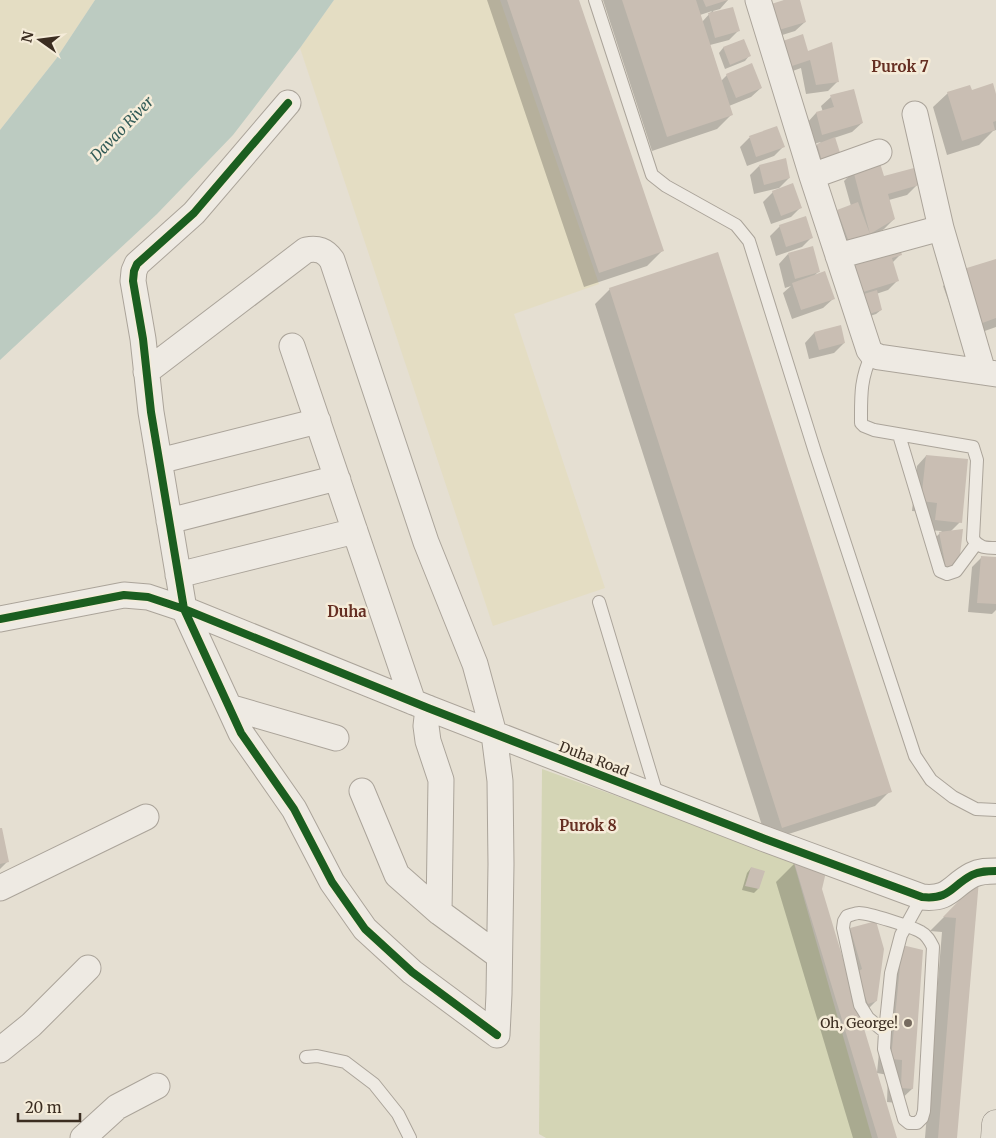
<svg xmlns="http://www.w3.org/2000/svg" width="996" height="1138" font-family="Merriweather,serif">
	<rect width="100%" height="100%" fill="#e5dfd2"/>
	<!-- farmland -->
	<path fill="#e4ddc3" d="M0,0H95L56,59L0,130Z
		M334,0H500L599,284L514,314L605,588L493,626L300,48Z"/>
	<!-- green -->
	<path fill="#d4d5b5" d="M542,769L793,860L872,1138H546L539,1134Z"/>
	<!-- water -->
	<path fill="#bccbc1" d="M95,0H334L300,48L233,135L157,214L0,360V130L56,59Z"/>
	<!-- shadow -->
	<path fill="#0003" fill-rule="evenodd" d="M487,0H578L662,251L647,266L584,287Z
		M603,0H728L720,9L713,11L714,13L738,31L729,40L710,45L721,81L727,75L761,88L751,97L729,106L732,114L717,129L652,151ZM712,11L702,22L700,15Z
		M784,0H798L805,22L795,31L763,41Z
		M743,40L749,56L745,61L725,69L719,53L723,48Z
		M808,52L838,81L828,91L806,94L801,68L776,77Z
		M971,91L996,98V130L993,131L979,145L947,155L933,107L948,93Z
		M831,97L862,123L852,132L834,138L818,167L813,149L821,142L813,144L807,123L816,113L823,112L821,106Z
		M776,127L783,147L774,156L747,166L740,147L749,138Z
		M759,166L789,178L779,188L754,194L750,175Z
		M854,171L917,185L907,195L889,200L894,219L884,229L859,244L840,251L828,221L838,212L851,206L844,181Z
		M773,192L800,208L791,217L771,224L763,202Z
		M780,226L812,237L802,247L776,256L770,236Z
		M898,247L900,255L892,263L898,280L888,290L876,294L881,310L876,314L858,320L853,301Z
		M788,254L818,272L813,277L833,299L823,308L792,319L783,293L791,286L785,288L779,264Z
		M996,261V327L962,339L943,286L958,272Z
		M610,289L890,791L875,806L767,841L595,304Z
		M840,326L844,343L834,353L809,359L805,343L814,333Z
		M926,456L960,522L951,531L948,573L936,577L930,543L942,531L926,530L928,512L912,511L917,466Z
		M981,558L996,559V610L992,614L968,612L972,567Z
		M0,829L7,862L0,869Z
		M795,863L820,889L848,981L841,939L851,929L876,1001L866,1011L858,1013L896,1138H853L776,882Z
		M751,868L758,889L754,893L742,890L747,873Z
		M977,884L956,1138H925L942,932L930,931Z
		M903,946L912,1089L897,1103L887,1102L888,1075L877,1073L888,961Z"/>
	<!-- building -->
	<path fill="#c9beb3" d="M507,0H579L664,251L599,273Z
		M622,0H696L733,115L667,137Z
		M703,0H728L706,7Z
		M784,0H800L806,22L772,32L765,6Z
		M733,7L740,31L715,38L708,13Z
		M803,34L808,51L832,42L839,82L816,85L810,60L786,68L777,43Z
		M744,39L751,56L730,65L723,47Z
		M752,63L762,88L736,98L726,74Z
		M993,83L996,94V121L993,122L995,130L962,141L947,92L970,85L972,90Z
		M854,89L863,123L822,135L816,112L834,107L830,95Z
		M777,126L785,147L756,157L749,136Z
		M835,137L841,156L823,164L817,144Z
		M786,158L790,178L764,185L759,165Z
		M880,163L884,176L914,168L919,185L888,194L895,219L870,234L853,170Z
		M793,183L802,208L781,216L772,191Z
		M858,202L870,234L849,242L837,210Z
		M806,216L813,238L786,247L779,225Z
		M899,245L902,255L892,258L899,281L857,294L847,262Z
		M813,246L820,272L795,279L788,253Z
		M718,252L892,792L782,828L609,288Z
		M996,259V318L977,325L957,271Z
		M825,271L835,299L801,310L792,283Z
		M877,290L882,310L863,316L857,296Z
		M841,325L845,343L819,350L814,332Z
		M926,455L968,459L962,523L935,520L937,503L921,501Z
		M963,529L959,564L946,568L939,532Z
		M981,556L996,557V604L977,603Z
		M0,828H2L9,862L0,864Z
		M794,862L826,872L822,889L897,1138H878Z
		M751,867L765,871L759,889L745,886Z
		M979,880L957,1138H938L956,918L943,917Z
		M876,921L884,949L877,1001L868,1004L855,973L862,969L850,928Z
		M902,945L923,950L913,1089L901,1088L902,1060L891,1059Z"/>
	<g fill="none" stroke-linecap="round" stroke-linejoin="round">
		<!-- service casing -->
		<g stroke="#aba49a" stroke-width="14">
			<path id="service" d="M595,0L652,175L666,186L736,225L749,241L815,452L915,756L931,780L953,797L976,809L996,810
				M872,354C860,379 861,396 861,423L864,426L874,430L973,447L977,460L973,539C979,548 986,548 996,548
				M899,435L940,571L947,574L956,571L976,544
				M599,602L658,798
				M885,1032L868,1018L860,1005L843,928L844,921L847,916C851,915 856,913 859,913C868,913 913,927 921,932C927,935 930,941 933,947L924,1111L922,1118L917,1123H909L904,1119L884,1049L885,1032L891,973L901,935L922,897
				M306,1057L317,1056L345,1062L374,1084L398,1114L410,1138"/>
		</g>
		<!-- minor casing -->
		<g stroke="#aba49a" stroke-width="27">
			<path id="minor" d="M758,0L812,176L869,350L872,354L879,357L996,374
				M288,103L194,213L137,264L134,271L133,281L143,339L151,412L184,609L241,733L294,809L332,882L365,929L412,972L497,1035
				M915,114L941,228L983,372
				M812,176L879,152
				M838,256L941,228
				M292,346L413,702
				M146,372L306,250C318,248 325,250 332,260L426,542L475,664L494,734L500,781L501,864L499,994L497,1035
				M159,461L318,421
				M169,521L329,480H338
				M178,575L355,531
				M0,619L124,595L148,597L184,609L428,708L765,839L922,897C950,900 951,886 972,875C980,871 988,871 996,871
				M229,707L336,738
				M428,708L426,726L428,741L441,780L439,912
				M362,791L397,875L439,912L499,956
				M0,888L146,817
				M0,1050L31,1025L88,968
				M83,1138L117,1107L157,1086"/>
		</g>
		<!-- primary casing -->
		<g stroke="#918a81" stroke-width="29">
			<path id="primary" d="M995,1138L996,1124"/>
		</g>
		<!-- service -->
		<use href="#service" stroke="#eeeae3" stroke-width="12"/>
		<!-- minor -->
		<use href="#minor" stroke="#eeeae3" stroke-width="25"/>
		<!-- primary -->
		<use href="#primary" stroke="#e5e0d5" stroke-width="28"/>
		<!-- cycleway casing -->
		<g stroke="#f5ecd9" stroke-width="11">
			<path id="cycleway" d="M288,103L194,213L137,264L134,271L133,281L143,339L151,412L184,609L241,733L294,809L332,882L365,929L412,972L497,1035
				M0,619L124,595L148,597L184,609L428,708L765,839L922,897C950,900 951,886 972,875C980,871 988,871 996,871"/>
		</g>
		<!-- cycleway -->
		<use href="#cycleway" stroke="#1b5e20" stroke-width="8"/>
	</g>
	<!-- markers -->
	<circle fill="#766b5f" stroke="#f5ecd9" stroke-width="2" cx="908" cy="1023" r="5"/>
	<g text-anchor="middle" stroke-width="5" stroke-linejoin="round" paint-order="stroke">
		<!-- street labels -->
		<g font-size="14" fill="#3b2d21" stroke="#f5ecd9">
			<text transform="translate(594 759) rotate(21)" y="5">Duha Road</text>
		</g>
		<!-- poi labels -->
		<g font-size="14" fill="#3b2d21" stroke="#f5ecd9" text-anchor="end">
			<text x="898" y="1028">Oh, George!</text>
		</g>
		<!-- neighbourhood labels -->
		<g font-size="15" font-weight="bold" fill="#662f22" stroke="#f5ecd9">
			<text x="900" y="72">Purok 7</text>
			<text x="347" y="617">Duha</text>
			<text x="588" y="831">Purok 8</text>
		</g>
		<!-- water labels -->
		<g font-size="15" font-style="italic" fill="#315a56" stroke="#f5ecd9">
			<text transform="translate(122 129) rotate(-46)" y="5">Davao River</text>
		</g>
	</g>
	<!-- north arrow -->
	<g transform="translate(40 40) rotate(284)" stroke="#f5ecd9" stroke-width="4" paint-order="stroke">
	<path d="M0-4L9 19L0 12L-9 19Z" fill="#3b2d21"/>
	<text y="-8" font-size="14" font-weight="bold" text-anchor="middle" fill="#3b2d21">N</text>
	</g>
	<!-- scale -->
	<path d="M18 1113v8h62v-8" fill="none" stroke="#3b2d21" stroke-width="2.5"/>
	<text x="25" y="1113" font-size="15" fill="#3b2d21" stroke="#f5ecd9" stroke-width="4" paint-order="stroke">20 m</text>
</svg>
